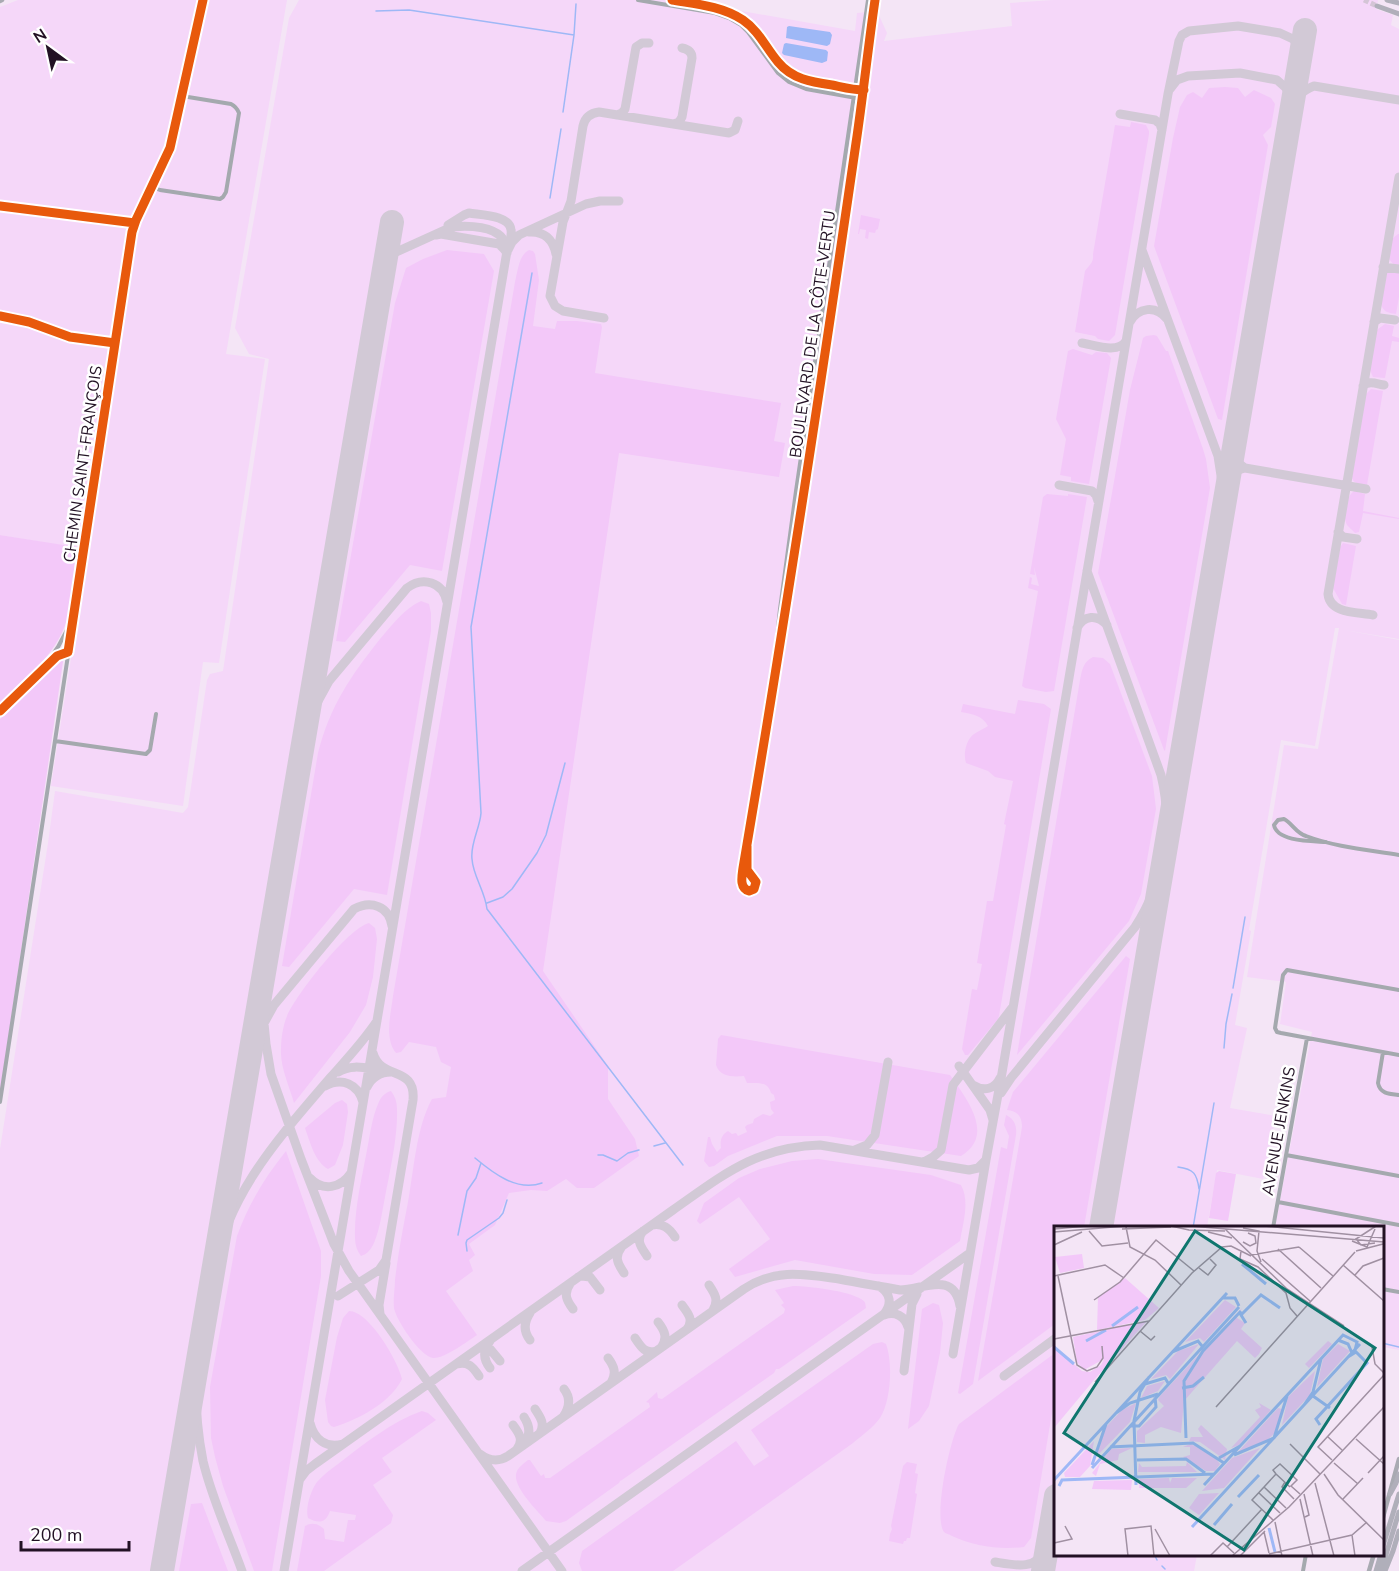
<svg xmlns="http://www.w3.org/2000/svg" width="1399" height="1571" font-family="'Nunito Sans',sans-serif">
	<rect width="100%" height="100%" fill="#f4e5f6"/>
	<!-- built -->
	<path fill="#f5d7f9" d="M18,0H287L226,354L265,359L219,663L203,662L183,806L51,786L88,550L0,535V7Z
		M299,0H680L855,31L857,13L877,11L887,33L884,41L1012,26L1010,3L1053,0H1378L1376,9L1393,15L1391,25L1399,29V639L1344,630L1399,640V1350L1383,1347L1382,1228L1275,1227L1312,1032L1280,1024L1286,982L1247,977L1284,745L1318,749L1339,628H1335L1315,746L1281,740L1249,930L1251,931L1235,1025L1247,1028L1230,1108L1276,1116L1263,1179L1217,1170L1207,1227L1056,1228V1554L1197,1555L1194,1571H0V1149L48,843L55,791L183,813L188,807L207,680L210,674L223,671L269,359L249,354L235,328L289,18Z"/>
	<!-- green -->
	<path fill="#f3c8f9" d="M1225,87L1238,88L1245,97L1254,90L1271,98L1275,104L1271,127L1263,135L1268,145L1222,420L1218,419L1154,246L1173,138L1180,107L1187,95L1193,92L1202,98L1209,88Z
		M1131,122L1146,125L1149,131V134L1115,335L1109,341L1098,339L1095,336L1075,332L1085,271C1089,265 1094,263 1093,254L1115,125L1130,127Z
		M861,215L880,219L878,229L876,230L875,233L869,232L868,239L865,238L866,230L860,229L859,234H858Z
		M1398,234H1399V267L1395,266L1389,259L1392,239Z
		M447,250L484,254L494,271L442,571L410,565L345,642L336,641L395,303L406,268L423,259Z
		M529,250L533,251L535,254L539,280L533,326L555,329L557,321H577L601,324L602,327L595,373L781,403L774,441L785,443L779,477L619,453L543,971L608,1066V1099L635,1139L639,1156L594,1188H577L566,1179L547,1191L531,1190L509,1193L495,1225L469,1244L475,1255L469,1260L473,1271L446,1291L477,1335C468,1341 444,1359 433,1358C420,1356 396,1320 394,1308C393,1298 395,1289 395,1280C398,1254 403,1228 408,1202C414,1170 416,1128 432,1099L446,1097L451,1067L441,1062L436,1047L409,1042L401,1052L396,1053C384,1039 391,1013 393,996L515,282C518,270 519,255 529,250Z
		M1399,271V297L1396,314C1389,313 1383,312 1381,304L1386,277L1387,273Z
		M1385,324L1394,326L1392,336L1399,338V342L1392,341L1385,378L1373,377L1370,370L1376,332L1378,329Z
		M1154,335L1157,336L1166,351H1168L1203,449L1206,459L1210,488L1165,751L1164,750L1098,573L1130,390L1143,338L1146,336Z
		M1073,349L1092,355L1096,352L1107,353L1111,358L1089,484L1071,481V477L1060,475L1066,439L1056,419L1068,351Z
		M1371,389L1383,391L1367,485C1360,484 1352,484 1352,476L1366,394Z
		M1354,491L1365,494L1363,511L1399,518V519L1363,513L1359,532L1355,533C1353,531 1348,526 1347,525C1342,515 1346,497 1354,491Z
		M1047,494L1068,496V494L1087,497L1054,691L1046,692L1025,688L1022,686L1038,591L1028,588L1030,577L1032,578L1031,584L1039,586L1034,567L1035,575L1030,574L1043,497Z
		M0,535L76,547C74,568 73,591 69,612C61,651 27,677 0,704Z
		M1343,543L1356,546L1346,605L1342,604L1333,588L1340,547Z
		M421,601L429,604L431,613V631L387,895L354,889L289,967L282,966L318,753C330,706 350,677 380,639C392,625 404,609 421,601Z
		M59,657L62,659L63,662L0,1095V719L58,661Z
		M1093,657L1103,658L1110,664L1152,776L1156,809L1141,894L1129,921L1017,1055L1080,680C1082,670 1083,662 1093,657Z
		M1018,700L1044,704L1051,709L999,1016L998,1019L968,1055H965L962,1049L972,989L977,990L982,964L977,963L987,901H993L1006,825L1004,824L1013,781L995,777L988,771L966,763C963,754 966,740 974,734C978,731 984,729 988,726C982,715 972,714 961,712L963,704L1015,714Z
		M369,923L375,928L377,939L373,977L366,1005L350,1032L294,1103C289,1085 280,1067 281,1049C281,1038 283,1026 287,1016C296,995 347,929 369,923Z
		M1126,956L1130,959L1084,1227L1056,1228L1055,1324L978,1381L1022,1127C1022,1117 1018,1111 1007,1110L1013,1092Z
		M721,1035L950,1075C966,1098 996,1135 961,1156L827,1136H777L728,1156L714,1166L709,1167L704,1161L708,1137H710L712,1144L717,1152L721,1148C720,1141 721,1135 728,1131L732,1134L736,1133L738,1136L747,1132L745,1127L747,1125L753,1123L754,1119L763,1114L770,1116L774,1113L771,1109L770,1102L775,1100L774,1095L771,1093C768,1081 757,1083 747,1083L744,1076C733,1077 720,1077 716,1065L718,1039Z
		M391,1091C395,1096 397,1102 397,1109C398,1136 390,1170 385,1197C382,1212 380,1229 374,1243C371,1249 368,1254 361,1256C357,1251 355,1245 355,1238C354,1210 362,1177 367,1150C370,1135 372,1118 378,1104C381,1097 384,1093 391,1091Z
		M342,1100L347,1104L348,1112L343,1145L335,1165L328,1169C315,1162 310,1142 305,1128L335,1103Z
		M1006,1115C1015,1119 1017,1127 1016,1135L973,1384L960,1394L958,1393L1001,1147L1007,1149L1009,1136L1004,1125Z
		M286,1151L321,1251V1276L272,1571H254L223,1486L215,1457L211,1438L210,1387L237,1236C248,1205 265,1177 286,1151Z
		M818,1159L931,1175L961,1185C970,1201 963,1223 960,1241L912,1275L874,1274L795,1260L735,1277L729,1269L770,1239L739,1197L700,1224L697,1221L704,1203L739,1178L760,1169L792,1161Z
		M1219,1171L1236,1174L1228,1221L1209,1218L1216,1173Z
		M793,1286C809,1286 848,1291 861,1299C866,1302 865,1303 866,1308L779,1369H776L774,1373L622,1480L620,1481L619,1483L566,1521L560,1523L546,1521C538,1511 510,1485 517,1471C519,1467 524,1463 528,1460H530L541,1476L544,1474L545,1478H550L650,1407L649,1403L646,1402L657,1392L658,1398L662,1399L784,1313L785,1309L781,1305L784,1303L775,1290Z
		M933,1303L939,1305L943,1323L940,1353L929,1406L919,1421L908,1429L922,1309Z
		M349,1311C369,1311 398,1361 402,1379C390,1403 359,1419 334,1427L331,1426L328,1422L325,1400L337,1337L343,1318Z
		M882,1342L886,1344C893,1363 891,1401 880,1418C873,1428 862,1435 853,1443L673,1571H582L579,1563L582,1551L736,1441L754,1466L769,1456L751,1430L873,1344Z
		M1055,1353V1395L1031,1538L1024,1547C999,1550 974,1546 952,1536C949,1534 946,1534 944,1532C933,1517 950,1439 959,1424Z
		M422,1411L428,1413L436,1420L382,1458L392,1472L373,1485L393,1515L391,1523L324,1571H297L305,1526C312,1522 319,1524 324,1529L325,1539L344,1542L348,1520H355L356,1515L330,1511C326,1523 319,1524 308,1518C305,1508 311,1490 317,1482C323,1475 331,1469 338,1464C364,1444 391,1422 422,1411Z
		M907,1462L917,1464L915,1473L918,1474L915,1493L917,1494L910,1538H907L906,1541H904L903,1544L889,1541L890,1534L892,1529L891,1526L903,1466Z
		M202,1503L228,1571H179L191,1504Z"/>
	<!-- water -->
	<path fill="#9eb8f6" d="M789,26L830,32L832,35L830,44L827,46L786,38L787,27Z
		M786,43L826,50L828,52L827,61L822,63L784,55L782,53L784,44Z"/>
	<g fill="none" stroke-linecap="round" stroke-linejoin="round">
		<!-- stream -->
		<path stroke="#9eb8f6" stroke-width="1.5" d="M376,11L409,10L574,35
			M563,112L574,35L576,4
			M550,198L561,129
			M532,273L471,627L481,813C480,828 470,844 472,859C473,876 485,891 487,909L683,1165
			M487,903L503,897L512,889L537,853L546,835L565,763
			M1233,988L1245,917
			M1224,1048L1226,1024L1232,994
			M654,1146L665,1143
			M598,1155H603L617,1161L628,1153L639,1150
			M475,1158C493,1173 517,1192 542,1183
			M1178,1167C1194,1169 1197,1174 1199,1189
			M1193,1228L1214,1103
			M458,1235L467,1191L476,1178L481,1163
			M467,1251L466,1243L467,1240L499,1218L503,1213L507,1200
			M1382,1343L1399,1347
			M1154,1554L1157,1560
			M1162,1566L1165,1569"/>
		<!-- taxiway -->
		<path stroke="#d2c9d6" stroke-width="9" d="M1170,89L1177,80L1188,76L1240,73L1277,80L1286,88L1291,98L1286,144
			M1294,107C1296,96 1303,90 1314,86L1399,100
			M1120,114L1155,120L1160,124L1162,130
			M617,115L622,113L625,109L636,47L642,43H649
			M674,124L679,122L682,117L692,58C692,51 687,49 682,48
			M448,225L464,215L469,213C481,215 510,215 511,230C512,235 510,240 509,245
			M529,232C544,231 553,239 556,254
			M436,235L441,234L499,244L504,249L507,253
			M508,250L512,242L519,235L586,204L600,201H619
			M1142,250L1218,456L1222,482V505L1214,566
			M1383,267L1399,269
			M604,318L563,311L555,306L550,296L563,222L571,201L583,126C585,117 591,113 599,112L729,133L735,130L738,121
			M1130,322C1138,307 1156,305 1167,319
			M1374,322L1380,318L1395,320
			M1082,343C1095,345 1118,354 1126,341
			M1363,386C1369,380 1377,384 1384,385
			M1234,449C1234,458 1237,463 1245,468
			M1229,481C1232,473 1237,470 1245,468L1366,489
			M1059,485L1092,491L1096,495L1098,501
			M1338,532L1343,537L1357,539
			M1373,615C1357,612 1330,614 1328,594L1399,177
			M1077,628C1084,615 1097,614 1107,625
			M303,741L312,712L329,681L407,588C423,576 443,582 447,602
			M266,961L263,1013L266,1044L271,1074L301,1159L334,1244L349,1271L562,1571
			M248,1066L257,1036L274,1005L354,909C371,900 389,906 392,926
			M959,1066L990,1110L993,1120
			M338,1072C350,1065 361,1067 374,1069
			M973,1085C984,1092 995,1089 1000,1078
			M325,1086C342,1077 358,1084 363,1102
			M367,1087C372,1077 380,1072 391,1072
			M1001,1093L1011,1078L1135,927C1164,882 1174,828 1161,775L1087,571
			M855,1150L867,1145L875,1135L888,1062
			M924,1162L933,1157L941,1150L953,1085L1012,1008
			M310,1178C323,1192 341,1188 351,1173
			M652,1225C663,1223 669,1228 675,1237
			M643,1231C635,1241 642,1248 647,1256
			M621,1248C614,1257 618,1264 624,1273
			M212,1276C228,1193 277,1140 330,1078C346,1060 363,1042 377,1021
			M578,1277L582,1276L590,1277L600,1290
			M570,1284C563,1294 567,1301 573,1309
			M709,1285C715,1294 719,1300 713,1310
			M879,1286C891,1293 892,1304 884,1314
			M338,1296L379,1270L386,1260L413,1100C416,1065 381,1081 373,1053
			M682,1305C688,1313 694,1320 687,1329
			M530,1313C524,1322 523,1331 530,1340
			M380,1314L379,1305L386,1263
			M884,1315C895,1311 905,1316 908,1327
			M658,1322C665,1331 668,1338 661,1348
			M635,1338C641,1347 645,1354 656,1351
			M480,1348L490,1349L500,1361
			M953,1354L986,1160L1002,1073L1168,94L1179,41L1182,35L1189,31L1238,26L1280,33L1293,39L1299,46L1298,78
			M608,1358C614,1366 617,1373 611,1383
			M457,1364C468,1361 473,1367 479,1376
			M196,1368C195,1399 197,1431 203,1461C212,1499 229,1535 242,1571
			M490,1368C483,1359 483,1350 490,1341
			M904,1371L912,1304L917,1294
			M1004,1376L1056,1338
			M535,1409C541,1418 545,1424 540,1433
			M563,1417C570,1407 571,1398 564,1389
			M310,1423C314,1439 326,1449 343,1444
			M513,1425C519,1433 524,1440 517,1449
			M524,1444C531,1435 530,1426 524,1417
			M480,1454C489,1461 499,1462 508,1456L744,1289C776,1268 804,1274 839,1279C859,1283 879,1286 900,1290C922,1290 954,1270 960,1306
			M300,1479L306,1471L315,1464L673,1210C723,1175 756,1147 820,1145L969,1170L978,1168L986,1160
			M995,1562C1013,1565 1037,1571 1045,1549C1047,1545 1047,1540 1049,1536
			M284,1571L507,251C506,244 504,238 498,234C487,226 460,224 447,229L394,253L386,261L383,270
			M522,1571L970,1253
			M1042,1571L1045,1556"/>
		<!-- runway -->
		<path stroke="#d2c9d6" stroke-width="24" d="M1101,1228L1305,30
			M162,1571L392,222
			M1043,1571L1056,1496"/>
		<!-- highway-tunnel -->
		<path stroke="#d4c5d6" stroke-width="5" stroke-dasharray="5 2.5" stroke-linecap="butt" d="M1364,0L1377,6"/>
		<!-- minor -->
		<path stroke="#a4a9ae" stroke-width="4" d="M638,0L715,13L729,18L741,25L748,32L778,73L789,82L806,89L862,99
			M776,67C799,87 833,91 863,93
			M152,187L160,190L220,199L223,197L226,192L239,113C237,108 235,106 231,104L182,96
			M0,206L135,223
			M0,316L29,322L70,337L115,343
			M775,656L780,609L796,491L868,0
			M46,664L58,647L67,630L72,626
			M0,711L57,656L68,652
			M55,741L146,754L150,750L156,714
			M1326,842C1313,841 1277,842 1274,825L1278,820L1284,819C1292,823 1296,833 1306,836C1335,847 1369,850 1399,855
			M747,846V870L756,882L754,889L749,891C739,888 742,876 743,868C784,627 821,385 856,143C863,96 868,48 875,0
			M1399,990L1287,970L1283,975L1275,1028L1277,1032L1281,1033L1399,1055
			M1383,1052L1378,1083C1380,1094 1390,1094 1399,1095
			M0,1102L132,235C139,202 162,175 172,143L203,0
			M1286,1155L1399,1176
			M1278,1202L1399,1225
			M1273,1228L1307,1038
			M1382,1289L1399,1292
			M1303,1571L1306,1554"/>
		<!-- major -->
		<path stroke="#a9aab2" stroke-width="4.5" d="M0,1L2,0
			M1382,1521L1399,1459
			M1369,1571L1374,1554"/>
		<!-- highway -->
		<path stroke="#b0afba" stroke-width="5" d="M1387,0L1399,3
			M1377,6L1399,14
			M1390,1494L1396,1483L1399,1474
			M1382,1549L1399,1494
			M1376,1571L1381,1554
			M1381,1571L1399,1512
			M1385,1571L1393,1551L1399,1531"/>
		<!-- cycleway casing -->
		<g stroke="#fff" stroke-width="13">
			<path id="cycleway" d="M672,0C696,4 722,6 743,20C759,31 766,48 778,62C792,79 811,82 832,85C842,87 853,90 864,90
				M0,206L135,223
				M0,316L29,322L70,337L115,343
				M0,711L57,656L68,652L132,232L136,220L170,148L203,0
				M747,846V870L756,882L754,889L749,891C739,888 742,876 743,868C784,627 821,385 856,143C863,96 868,48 875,0"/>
		</g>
		<!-- cycleway -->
		<use href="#cycleway" stroke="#e8590c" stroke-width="9"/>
	</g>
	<g text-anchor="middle" stroke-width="5" stroke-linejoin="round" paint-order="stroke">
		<!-- street labels -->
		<g font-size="16" fill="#221124" stroke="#fff">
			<text transform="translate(812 334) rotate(-82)" y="6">BOULEVARD DE LA CÔTE-VERTU</text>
			<text transform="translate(82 464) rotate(-82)" y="6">CHEMIN SAINT-FRANÇOIS</text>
			<text transform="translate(1278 1131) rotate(-80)" y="6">AVENUE JENKINS</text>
		</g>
	</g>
	<!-- overview -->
	<g transform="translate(1054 1226)">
		<rect width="330" height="330" fill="#f4e5f6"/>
		<path d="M28,28L30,42L6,47L1,31ZM71,52L105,82L91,94L43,104L44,71ZM171,74L182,81L150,116L146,112L131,116ZM188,82L183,92L191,97L187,103L208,122L205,128L201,132L183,115L130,175L127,207L107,201L91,209V217L83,216V205L110,180L104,174L106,170ZM93,95L40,154L0,202V121L28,145L36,146L47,139L50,133L30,144L23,136L19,111ZM274,115L278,118L255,142L251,138ZM145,118L116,153L112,149L97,153L124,125ZM284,118L296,125L263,161L269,133ZM261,145L256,169L228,199L234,171ZM111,155L104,165L87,172L93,160ZM82,177L76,196L42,231L52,201L68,184ZM205,177L217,184L185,219L177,222L206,191L201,184L207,181ZM224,182L228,183L222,206L209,218L184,226ZM147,199L173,223L171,234L146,216L135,215L137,211H149L144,203ZM40,215L36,240L26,251H11L10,247ZM136,218L149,223L163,234L166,238L161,245H152L129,231L136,229V221H129ZM78,222L65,228L64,234L46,238L42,250L38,247L57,223ZM206,222L170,262L148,265L178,232ZM133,236L143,246H84L85,237L88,241L132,240ZM115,252L116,257L118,252H143L132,262H85L86,253ZM78,254L77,264L38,263L40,255ZM165,267L145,289L135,282L145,268Z" fill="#f3c8f9"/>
		<path fill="none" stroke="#9eb8f6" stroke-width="3" d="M188,38L212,58M168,72H181L185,80M192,97L187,89L207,69L226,82M58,100L84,81M284,114L294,118L298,127M32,115L52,104M0,121L20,138M118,126L144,115L148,120M91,158L111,152L114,157M128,162L139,160L150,151M259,170L276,182M250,179L259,166L267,133M62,187L76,177L104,168M266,199L262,193L313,137L302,126L294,131M76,200H85L102,181L101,171M132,212L130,155L149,125L187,85M56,221L139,217L170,237M180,229L220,212L233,170M165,232L186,220M83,234L132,233L151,247M38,239L52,198M38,242L185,81M0,254L173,67M82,259L80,195L86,166L95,151M150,259L289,109L303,116L301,124M5,260L8,254L160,248M184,271L205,249M160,299L178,278M138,301L306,118M215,302L221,326"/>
		<path fill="none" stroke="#a090a2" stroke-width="1.5" d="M117,0L135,4M136,0L330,16M210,0L330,12M72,1L76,21L101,34L127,59M189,2L205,5L203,25L207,36M0,3L32,0M68,3L117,1M171,3L233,63L290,100M134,4L171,5M35,5L48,20L74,17M0,6L71,0M154,6L178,12M298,15L313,21L321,3M189,16L196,20L202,17L201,10L194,7M321,17L307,19L302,13L322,0M0,19L28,6M245,21L279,50M224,23L267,62M187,25L186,33L204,41L232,67L236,82L243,90M302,25L329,18M197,29L245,21M208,33L256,75M289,39L330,75M145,42L154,49L162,39L156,33M301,49L309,40L330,32M0,50L51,39L70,52M4,50L23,139L33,145L43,141L49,132L48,120M40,74L66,56L102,14L140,45M86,105L97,114L101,110M0,113L95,95M318,121L321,138L330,147M41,156L138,47L168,21L177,20L197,30M162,181L301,26M274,211L288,224M302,213L330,238M236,218L266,248M278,234L264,221L330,149M280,237L304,258M314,247L330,230M222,248L219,244L226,238L243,254L237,260L246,268M222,248L236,261M270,248L284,269L330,314M231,256L228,261L240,273M261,257L280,330M210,261L232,282M205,267L226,287M250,268L255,289L251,291M246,273L259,330M289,273L309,252M219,294L198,274L222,248M221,296L228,330M101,303L116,330M210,306L215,327M298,309L301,330M0,317L18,313L11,300M173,321L208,283M215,328L298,309L313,296M74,330L71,303L97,300L100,330M156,330L169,317L180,327M178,330L235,281L330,181M186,330L211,305"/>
		<path fill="#0f766e" fill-opacity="0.15" stroke="#0f766e" stroke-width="3" d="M141,5L321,122L190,324L10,207Z"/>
		<rect width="330" height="330" fill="none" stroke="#221124" stroke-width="3"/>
	</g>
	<!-- north arrow -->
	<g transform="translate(48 48) rotate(327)" stroke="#ffffff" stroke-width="4.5" paint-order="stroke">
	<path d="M0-4.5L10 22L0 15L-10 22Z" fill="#221124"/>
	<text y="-9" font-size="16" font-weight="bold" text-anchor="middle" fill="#221124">N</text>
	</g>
	<!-- scale -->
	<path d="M21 1541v9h108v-9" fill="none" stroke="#221124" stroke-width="3"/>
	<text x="30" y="1541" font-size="18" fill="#221124" stroke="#ffffff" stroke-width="4.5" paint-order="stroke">200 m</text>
</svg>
